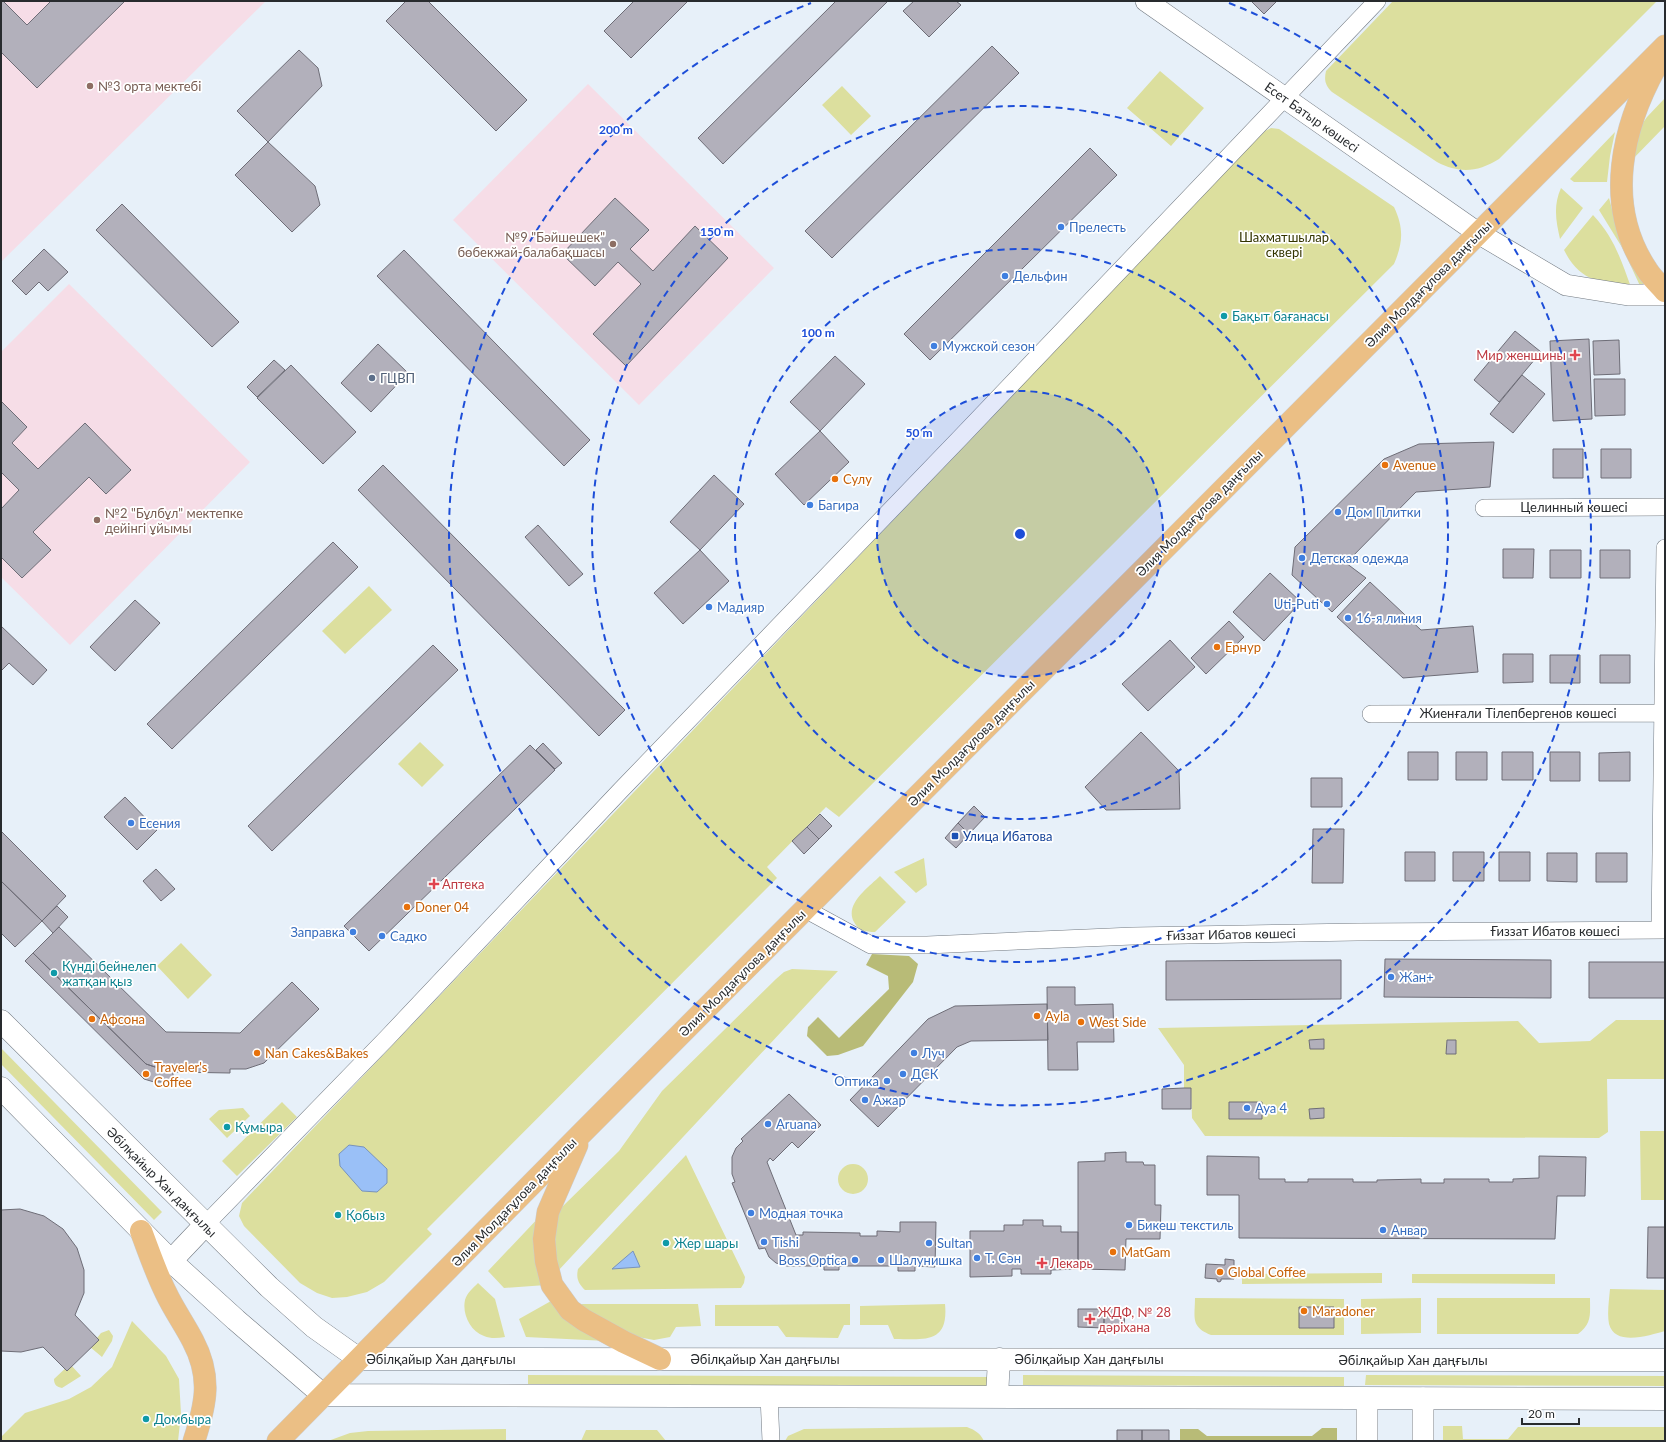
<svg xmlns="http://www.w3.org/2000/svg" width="1666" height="1442" font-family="Lato,sans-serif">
	<rect width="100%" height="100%" fill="#e7f0f9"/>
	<!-- education -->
	<path fill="#f6dde7" d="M1,1H266L1,262Z
		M588,84L774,268L639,405L453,220Z
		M69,284L250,462L70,645L1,577V352Z"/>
	<!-- green -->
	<path fill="#dcdf9e" d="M1393,1H1657L1499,159C1478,172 1460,174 1437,162L1332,92C1325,85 1324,80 1326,71Z
		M1160,71L1204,108L1171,146L1127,108Z
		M842,86L871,116L851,135L822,105Z
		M1665,98V126L1630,162L1640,127L1647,117Z
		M1271,128L1279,129L1394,207C1404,228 1403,243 1394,264L839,817L826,807L767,867L777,878L427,1229L432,1234L384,1282L367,1292L347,1297L332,1298L317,1293L300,1283L244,1226L239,1216L242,1203L1250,146L1265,131Z
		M1615,132L1610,156L1607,182H1574L1570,179Z
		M1561,188L1583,208L1560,239C1556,221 1553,206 1561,188Z
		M1609,198L1619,235L1650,289L1641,288L1623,249L1599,210Z
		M1593,215C1614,237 1621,260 1631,287C1600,282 1580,282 1564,250Z
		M369,586L392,610L345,654L322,631Z
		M420,742L444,765L422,787L398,764Z
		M924,858L927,885L916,893L894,872Z
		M880,876L906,902L875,932C866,932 858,930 854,922C844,904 869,887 880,876Z
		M181,943L212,975L188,999L157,966Z
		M792,969L838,971L557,1272L551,1236L555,1220L562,1207L619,1151L662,1091L776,979L784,972Z
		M1616,1020H1665V1079H1607L1608,1132L1599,1138L1205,1136L1192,1118L1191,1088H1184V1065L1158,1028L1518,1021L1539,1043L1590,1041Z
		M1,1048L162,1212L154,1220L1,1064Z
		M282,1102L297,1117L237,1176L222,1161Z
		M243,1108L250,1116L227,1138L209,1119L219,1110Z
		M1640,1131H1665V1200H1641Z
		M686,1155L745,1277L744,1283L741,1288L585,1290C578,1283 576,1278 578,1269Z
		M838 1179a15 15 0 1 1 30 0a15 15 0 1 1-30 0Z
		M542,1214L546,1285L504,1288L488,1271Z
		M1382,1273V1283L1242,1284V1274Z
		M1412,1274H1555V1284L1412,1283Z
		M478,1283L495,1299L505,1337C498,1338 491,1339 484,1336C470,1331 462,1314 465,1300C467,1293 473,1288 478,1283Z
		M1610,1289L1665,1290V1331C1650,1335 1615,1347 1609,1324C1607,1314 1609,1300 1610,1289Z
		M1195,1298L1344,1299V1335H1211C1190,1327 1195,1317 1195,1298Z
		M1421,1298V1333L1361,1334V1299Z
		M1437,1298H1590C1590,1315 1592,1323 1578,1334H1437Z
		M551,1301L607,1341L526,1337L519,1319Z
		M576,1304H698L701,1326L676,1327L670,1337L654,1340L638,1337Z
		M850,1304V1325H844L838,1338L786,1337L778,1326H715V1305Z
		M945,1304C949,1345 923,1339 894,1339L888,1325H860V1306Z
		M132,1321L166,1356L179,1379L181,1414L178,1441H1V1437L25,1413L69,1399L91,1387L112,1367Z
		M109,1330L113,1336L112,1341L102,1357L90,1347L101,1333Z
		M70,1364L81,1376L62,1388C57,1387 54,1385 54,1379Z
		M528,1375L991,1377V1386L528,1384Z
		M1023,1375L1344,1377V1386L1023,1385Z
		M1366,1375L1665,1376V1386L1365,1385Z
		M1443,1426H1462L1463,1439H1508L1518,1427H1665V1441H1443Z
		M967,1427C975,1430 980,1433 984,1441H785L788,1436L804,1429Z
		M506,1429V1441H328L350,1433L368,1431Z
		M586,1430H657L666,1441H581Z"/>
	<!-- forest -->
	<path fill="#b8bb77" d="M872,954L909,956L918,964L913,982L863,1046L838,1055L827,1056L807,1036L808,1027L818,1017L839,1038L889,989L888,976L866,965Z
		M1322,1428H1337V1441H1180V1429H1198L1207,1436H1312Z"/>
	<!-- water -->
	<path fill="#9ac0f7" stroke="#7893bb" d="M349,1145L364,1147L387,1169V1183L377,1192L362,1191L340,1166L339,1154Z
		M633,1251L640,1267L612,1269Z"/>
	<!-- building -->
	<path fill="#b2b0bb" stroke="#6e6d77" d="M1,1H3L27,25L51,1H125L37,88L1,52Z
		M406,1H428L527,100L496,131L386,21Z
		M634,1H688L631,58L604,31Z
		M836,1H888L723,164L698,138Z
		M914,1H956L961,5L929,37L903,11Z
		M1251,1H1277L1264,14Z
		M992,46L1019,73L832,258L805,231Z
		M299,50L318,68L322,86L268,142L237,111Z
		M268,142L315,186L320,205L292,232L235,175Z
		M1090,148L1117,175L930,360L904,334Z
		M615,198L649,230L630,249L653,271L695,226L728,258L626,366L593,334L641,284L618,262L595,286L562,254Z
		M122,204L239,322L212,347L96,230Z
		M44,249L68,272L48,291L39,282L26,295L12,281Z
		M404,250L590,440L564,466L377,276Z
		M1515,331L1541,352L1499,402L1474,380Z
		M1589,339L1592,419L1553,421L1550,341Z
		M1619,340L1620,374L1594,375L1593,341Z
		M378,344L408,373L371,412L341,383Z
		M835,356L865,384L820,431L790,402Z
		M274,360L285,370L257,397L247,387Z
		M291,365L356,432L323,464L257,398Z
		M1522,375L1545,394L1513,433L1490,414Z
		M1594,379H1625V415L1595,416Z
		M1,401L27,427L12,443L38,469L85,423L131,470L106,494L89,477L33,532L51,550L22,578L1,557V509L19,490L1,472Z
		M820,431L849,462L804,505L775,474Z
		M1494,442L1490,487L1416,492L1346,563L1366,578L1332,612L1292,575L1295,547L1384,459L1419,444Z
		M1553,449H1583V478H1553Z
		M1601,449H1631V478H1601Z
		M383,465L625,710L599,736L358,490Z
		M714,475L744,504L700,550L670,522Z
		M538,525L583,574L569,586L525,537Z
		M333,542L358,567L172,749L147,724Z
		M1503,549H1534L1533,578H1503Z
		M700,550L729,581L683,624L654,593Z
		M1550,550H1581V578H1550Z
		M1600,550H1630V578H1600Z
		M1270,573L1301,602L1264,641L1233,612Z
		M1370,582L1421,630L1473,626L1478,672L1403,678L1337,617Z
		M135,600L160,623L115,671L90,647Z
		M1229,621L1244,637L1206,674L1191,658Z
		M1,626L47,670L33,685L9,663L1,671Z
		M1170,640L1195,667L1148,711L1122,684Z
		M433,645L458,670L272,851L248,826Z
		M1503,654H1533V682L1503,683Z
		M1550,655H1580V683H1550Z
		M1600,655H1630V683H1600Z
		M1141,732L1179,771L1180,809L1106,810L1085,787Z
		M543,743L562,763L555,769L536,750Z
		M530,745L555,770L369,951L344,926Z
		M1408,752H1438V780H1408Z
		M1456,752H1487V780H1456Z
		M1502,752H1533V780H1502Z
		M1550,752H1580V781H1550Z
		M1630,752V781H1599V753Z
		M1311,778H1342V807H1311Z
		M125,797L157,830L137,850L104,817Z
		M974,806L985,817L969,834L958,823Z
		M820,814L832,826L819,839L807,827Z
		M958,823L969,834L956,848L945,838Z
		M807,827L819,839L804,854L792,841Z
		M1313,829H1344L1343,883H1312Z
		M1,831L66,896L42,921L1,881Z
		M1405,852H1435V881H1405Z
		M1453,852H1484V881H1453Z
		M1499,852H1530V881H1499Z
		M1547,853H1577V882L1547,881Z
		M1596,853H1627V882H1596Z
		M156,869L175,889L161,901L143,881Z
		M1,881L42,921L15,947L1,933Z
		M57,906L68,917L53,933L42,921Z
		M59,927L166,1032L240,1033L292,982L319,1009L264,1063L246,1069H230V1073L173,1072V1067H155L146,1064L33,953Z
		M33,953L146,1064L155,1067H173V1082H154L144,1079L25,961Z
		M1385,959L1551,960V998L1384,997Z
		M1341,960V999L1166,1000V961Z
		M1589,962H1665V998H1589Z
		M1047,987H1075V1005L1113,1004L1114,1042H1077L1078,1070H1048Z
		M1047,1004L1048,1040L971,1041L957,1047L878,1127L850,1100L928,1019L955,1006Z
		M1324,1039V1049H1310L1309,1040Z
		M1447,1040H1456V1054H1446Z
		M1184,1088H1191V1109H1162V1089Z
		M789,1094L821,1125L798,1148L792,1142L773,1161L770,1158L767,1162L796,1235H803V1232L860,1233V1236H877V1231L900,1232V1222H936L935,1267L915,1266V1271H898V1266H839V1270H824V1266H787L776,1263L769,1257L765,1248L759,1249L732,1183L735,1182L732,1174V1157L736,1148L743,1141L741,1139Z
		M1229,1102H1262V1119H1229Z
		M1324,1108V1118L1310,1119L1309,1109Z
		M1126,1152V1162H1143L1144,1165H1155V1205H1161L1160,1239H1126L1125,1270L1078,1269V1162L1105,1161V1153Z
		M1207,1156L1259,1157V1179H1285V1182H1308V1179H1353V1182H1377V1180L1421,1179V1183H1444V1179H1489V1182H1513V1179L1539,1178V1156L1586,1157L1585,1196H1557L1555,1239L1239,1238V1195H1207Z
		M20,1209L44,1216L63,1229L77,1248L84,1270V1293L75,1315L99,1340L67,1371L43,1347L21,1352L1,1351V1210Z
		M1023,1220H1043V1226H1061V1232H1078V1269L1051,1270V1274H1021V1269H1012V1276L970,1277V1231H1004V1225H1023Z
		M1648,1227H1665V1278H1647Z
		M1225,1259L1234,1260V1279H1221V1281L1219,1282L1217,1281V1279L1205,1278L1206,1264L1225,1265Z
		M1299,1307H1334V1328H1299Z
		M1078,1309H1104V1328L1078,1327Z
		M1104,1309L1125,1310L1124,1329L1104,1328Z
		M1117,1430H1142V1441H1117Z
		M1142,1430H1169V1441H1142Z"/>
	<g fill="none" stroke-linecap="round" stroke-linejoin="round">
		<!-- minor casing -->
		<g stroke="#727981" stroke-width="18">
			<path id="minor" d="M1484,508L1665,507
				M1371,714L1665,713
				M805,909L871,945H927L1133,936L1357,932L1665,930
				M1660,930L1665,548
				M205,1225L387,1038L619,792L962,436L1377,1
				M769,1396L771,1441"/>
		</g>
		<!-- tertiary casing -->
		<g stroke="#727981" stroke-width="22">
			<path id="tertiary" d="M1146,1L1478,233L1566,285L1628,295H1665
				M1423,1398V1441
				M1367,1441V1398"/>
		</g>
		<!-- secondary casing -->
		<g stroke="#727981" stroke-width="23">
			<path id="secondary" d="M1,1021L269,1287L314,1327L359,1359L1665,1360
				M1,1088L171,1261L236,1320L323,1395L1665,1399
				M171,1261L205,1225
				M997,1397L999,1359"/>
		</g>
		<!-- primary casing -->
		<g stroke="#cbcccd" stroke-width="23">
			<path id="primary" d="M1658,63C1622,126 1603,205 1647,270C1652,278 1659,284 1665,291
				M577,1145L548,1212L544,1239L546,1261L552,1285L570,1310L584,1320L624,1342L660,1359
				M141,1231C149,1252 156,1273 166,1293C174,1310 185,1325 193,1341C212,1377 206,1404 194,1441
				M278,1441L583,1132L1665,46"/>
		</g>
		<!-- minor -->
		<use href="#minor" stroke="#fff" stroke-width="17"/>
		<!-- tertiary -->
		<use href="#tertiary" stroke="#fff" stroke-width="21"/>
		<!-- secondary -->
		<use href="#secondary" stroke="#fff" stroke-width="22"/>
		<!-- primary -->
		<use href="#primary" stroke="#ebbf85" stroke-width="22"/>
	</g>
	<!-- distance rings -->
	<circle cx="1020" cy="534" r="143" fill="#1d4ed8" fill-opacity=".12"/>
	<g fill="none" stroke="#1d4ed8" stroke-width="2" stroke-dasharray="7 5">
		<circle cx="1020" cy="534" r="143"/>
		<circle cx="1020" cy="534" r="285"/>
		<circle cx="1020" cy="534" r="428"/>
		<path d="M1229 3A571 571 0 1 1 811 3"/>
	</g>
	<!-- markers -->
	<g fill="#8d6e63" stroke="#fff" stroke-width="1.5">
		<circle cx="90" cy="86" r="4"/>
		<circle cx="613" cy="244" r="4"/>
		<circle cx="97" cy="520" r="4"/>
	</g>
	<g fill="#3f7fe0" stroke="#fff" stroke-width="1.5">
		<circle cx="1061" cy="227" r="4"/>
		<circle cx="1005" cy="276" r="4"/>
		<circle cx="934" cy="346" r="4"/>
		<circle cx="810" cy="505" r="4"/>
		<circle cx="1338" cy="512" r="4"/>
		<circle cx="1302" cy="558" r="4"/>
		<circle cx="1327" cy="604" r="4"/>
		<circle cx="709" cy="607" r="4"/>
		<circle cx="1348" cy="618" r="4"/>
		<circle cx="131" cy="823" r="4"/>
		<circle cx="353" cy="932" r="4"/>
		<circle cx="382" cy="936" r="4"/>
		<circle cx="1391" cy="977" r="4"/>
		<circle cx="914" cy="1053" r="4"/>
		<circle cx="903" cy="1074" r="4"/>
		<circle cx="887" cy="1081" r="4"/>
		<circle cx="865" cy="1100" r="4"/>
		<circle cx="1247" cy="1108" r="4"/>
		<circle cx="768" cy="1124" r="4"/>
		<circle cx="751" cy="1213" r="4"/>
		<circle cx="1129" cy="1225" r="4"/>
		<circle cx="1383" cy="1230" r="4"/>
		<circle cx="764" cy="1242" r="4"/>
		<circle cx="929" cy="1243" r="4"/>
		<circle cx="977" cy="1258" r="4"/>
		<circle cx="855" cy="1260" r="4"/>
		<circle cx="881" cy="1260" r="4"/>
	</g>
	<g fill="#0f9aa8" stroke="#fff" stroke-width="1.5">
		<circle cx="1224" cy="316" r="4"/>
		<circle cx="54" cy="973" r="4"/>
		<circle cx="227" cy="1127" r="4"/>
		<circle cx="338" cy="1215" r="4"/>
		<circle cx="666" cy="1243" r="4"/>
		<circle cx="146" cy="1419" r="4"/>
	</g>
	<g fill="#e0444e" stroke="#fff" stroke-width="1.5">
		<path d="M1573 349h4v4h4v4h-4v4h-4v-4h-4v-4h4z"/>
		<path d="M432 878h4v4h4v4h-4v4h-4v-4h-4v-4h4z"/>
		<path d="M1040 1257h4v4h4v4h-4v4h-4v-4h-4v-4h4z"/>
		<path d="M1088 1313h4v4h4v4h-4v4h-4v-4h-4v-4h4z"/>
	</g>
	<circle fill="#5c6f8a" stroke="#fff" stroke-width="1.5" cx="372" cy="378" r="4"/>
	<g fill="#e8710a" stroke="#fff" stroke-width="1.5">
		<circle cx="1385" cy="465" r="4"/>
		<circle cx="835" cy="479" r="4"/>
		<circle cx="1217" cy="647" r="4"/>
		<circle cx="407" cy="907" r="4"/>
		<circle cx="1037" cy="1016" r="4"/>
		<circle cx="92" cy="1019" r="4"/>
		<circle cx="1081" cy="1022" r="4"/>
		<circle cx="257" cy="1053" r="4"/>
		<circle cx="146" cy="1074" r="4"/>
		<circle cx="1113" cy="1252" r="4"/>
		<circle cx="1220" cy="1272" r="4"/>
		<circle cx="1304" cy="1311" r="4"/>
	</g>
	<rect fill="#1a4fb4" stroke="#fff" stroke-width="1.5" x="951" y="832" width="8" height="8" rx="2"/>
	<g text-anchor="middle" stroke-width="3.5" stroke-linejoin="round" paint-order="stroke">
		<!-- education labels -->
		<g font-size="13" fill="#785e54" stroke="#fff" text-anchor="start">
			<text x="98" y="91">№3 орта мектебі</text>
			<text x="605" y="242" text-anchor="end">№9 "Бәйшешек"<tspan x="605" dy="15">бөбекжай-балабақшасы</tspan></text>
			<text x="105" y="518">№2 "Бұлбұл" мектепке<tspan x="105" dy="15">дейінгі ұйымы</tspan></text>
		</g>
		<!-- street labels -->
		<g font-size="13" fill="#282b2e" stroke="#fff">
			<text transform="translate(1312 117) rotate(35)" y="5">Есет Батыр көшесі</text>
			<text transform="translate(1428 284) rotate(-45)" y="5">Әлия Молдағұлова даңғылы</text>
			<text x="1574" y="512">Целинный көшесі</text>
			<text transform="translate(1199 513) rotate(-45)" y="5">Әлия Молдағұлова даңғылы</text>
			<text x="1518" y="718">Жиенғали Тілепбергенов көшесі</text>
			<text transform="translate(971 743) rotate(-45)" y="5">Әлия Молдағұлова даңғылы</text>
			<text x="1555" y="936">Ғиззат Ибатов көшесі</text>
			<text transform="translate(1231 934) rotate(-1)" y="5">Ғиззат Ибатов көшесі</text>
			<text transform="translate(742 973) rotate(-45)" y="5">Әлия Молдағұлова даңғылы</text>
			<text transform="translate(162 1182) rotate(45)" y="5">Әбілқайыр Хан даңғылы</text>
			<text transform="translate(514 1202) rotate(-46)" y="5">Әлия Молдағұлова даңғылы</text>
			<text x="441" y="1364">Әбілқайыр Хан даңғылы</text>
			<text x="765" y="1364">Әбілқайыр Хан даңғылы</text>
			<text x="1089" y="1364">Әбілқайыр Хан даңғылы</text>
			<text x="1413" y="1365">Әбілқайыр Хан даңғылы</text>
		</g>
		<!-- shop labels -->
		<g font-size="13" fill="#366cbe" stroke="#fff" text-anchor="start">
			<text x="1069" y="232">Прелесть</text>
			<text x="1013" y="281">Дельфин</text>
			<text x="942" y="351">Мужской cезон</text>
			<text x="818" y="510">Багира</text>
			<text x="1346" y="517">Дом Плитки</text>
			<text x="1310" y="563">Детская одежда</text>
			<text x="1319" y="609" text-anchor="end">Uti-Puti</text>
			<text x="717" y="612">Мадияр</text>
			<text x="1356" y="623">16-я линия</text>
			<text x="139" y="828">Есения</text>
			<text x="345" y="937" text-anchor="end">Заправка</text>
			<text x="390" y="941">Садко</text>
			<text x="1399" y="982">Жан+</text>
			<text x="922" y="1058">Луч</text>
			<text x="911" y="1079">ДСК</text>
			<text x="879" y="1086" text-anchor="end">Оптика</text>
			<text x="873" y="1105">Ажар</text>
			<text x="1255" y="1113">Aya 4</text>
			<text x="776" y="1129">Aruana</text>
			<text x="759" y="1218">Модная точка</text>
			<text x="1137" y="1230">Бикеш текстиль</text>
			<text x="1391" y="1235">Анвар</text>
			<text x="772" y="1247">Tishi</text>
			<text x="937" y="1248">Sultan</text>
			<text x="985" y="1263">Т. Сән</text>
			<text x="847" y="1265" text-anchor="end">Boss Optica</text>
			<text x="889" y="1265">Шалунишка</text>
		</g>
		<!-- park labels -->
		<g font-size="13" fill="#343500" stroke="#fff">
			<text x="1284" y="242">Шахматшылар<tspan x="1284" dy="15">сквері</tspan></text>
		</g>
		<!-- culture labels -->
		<g font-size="13" fill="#0d838f" stroke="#fff" text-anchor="start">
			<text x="1232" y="321">Бақыт бағанасы</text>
			<text x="62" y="971">Күнді бейнелеп<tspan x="62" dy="15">жатқан қыз</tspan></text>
			<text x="235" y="1132">Құмыра</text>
			<text x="346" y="1220">Қобыз</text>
			<text x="674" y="1248">Жер шары</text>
			<text x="154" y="1424">Домбыра</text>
		</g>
		<!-- health labels -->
		<g font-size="13" fill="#be3a42" stroke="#fff" text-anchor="start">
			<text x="1566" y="360" text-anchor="end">Мир женщины</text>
			<text x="442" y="889">Аптека</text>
			<text x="1050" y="1268">Лекарь</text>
			<text x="1098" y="1317">ЖДФ, № 28<tspan x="1098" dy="15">дәріхана</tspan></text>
		</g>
		<!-- service labels -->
		<g font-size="13" fill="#4e5e75" stroke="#fff" text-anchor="start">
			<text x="380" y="383">ГЦВП</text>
		</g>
		<!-- food labels -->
		<g font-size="13" fill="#c56008" stroke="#fff" text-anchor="start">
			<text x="1393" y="470">Avenue</text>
			<text x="843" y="484">Сулу</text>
			<text x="1225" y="652">Ернур</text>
			<text x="415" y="912">Doner 04</text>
			<text x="1045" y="1021">Ayla</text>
			<text x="100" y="1024">Афсона</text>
			<text x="1089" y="1027">West Side</text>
			<text x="265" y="1058">Nan Cakes&amp;Bakes</text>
			<text x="154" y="1072">Traveler's<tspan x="154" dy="15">Coffee</tspan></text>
			<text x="1121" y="1257">MatGam</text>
			<text x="1228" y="1277">Global Coffee</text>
			<text x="1312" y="1316">Maradoner</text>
		</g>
		<!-- transit labels -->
		<g font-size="13" fill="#164399" stroke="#fff" text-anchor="start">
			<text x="963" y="841">Улица Ибатова</text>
		</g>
	</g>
	<circle cx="1020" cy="534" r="6" fill="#1d4ed8" stroke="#fff" stroke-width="2"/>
	<g font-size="12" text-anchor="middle" font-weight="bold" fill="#1d4ed8" stroke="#fff" stroke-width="3.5" stroke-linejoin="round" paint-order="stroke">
		<text x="616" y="134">200 m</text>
		<text x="717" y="236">150 m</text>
		<text x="818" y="337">100 m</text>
		<text x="919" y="437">50 m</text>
	</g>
	<!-- border -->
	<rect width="1666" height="1442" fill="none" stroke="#282b2e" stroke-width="4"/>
	<!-- scale -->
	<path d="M1522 1418v6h57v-6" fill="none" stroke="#282b2e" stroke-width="2"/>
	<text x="1528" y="1418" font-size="12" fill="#282b2e" stroke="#ffffff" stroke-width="3" paint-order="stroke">20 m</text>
</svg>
